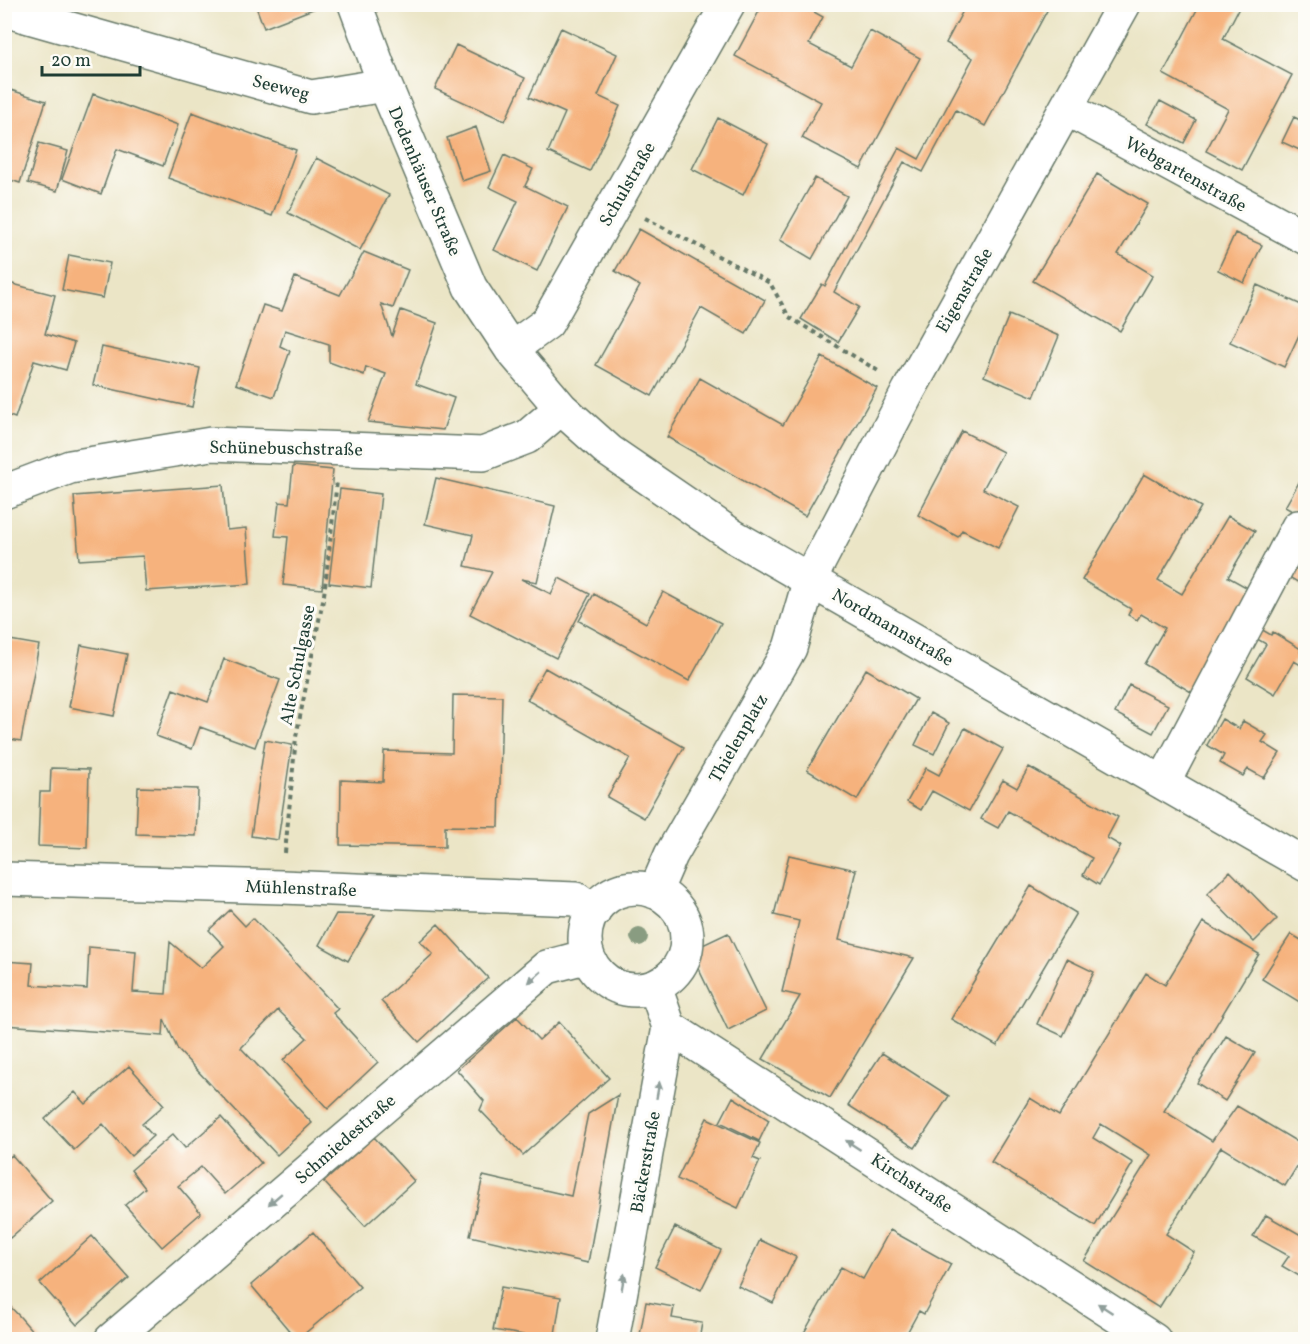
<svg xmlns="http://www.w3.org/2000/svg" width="1310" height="1344" font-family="Vollkorn,serif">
	<rect width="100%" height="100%" fill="#fdfcf7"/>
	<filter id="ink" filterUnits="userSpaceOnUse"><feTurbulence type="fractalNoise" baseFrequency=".0167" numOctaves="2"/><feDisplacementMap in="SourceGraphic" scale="12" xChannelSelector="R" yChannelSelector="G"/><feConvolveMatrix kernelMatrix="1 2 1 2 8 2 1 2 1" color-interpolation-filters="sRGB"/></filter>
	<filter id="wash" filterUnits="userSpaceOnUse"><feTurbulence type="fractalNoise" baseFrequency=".008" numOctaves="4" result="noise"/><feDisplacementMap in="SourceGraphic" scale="24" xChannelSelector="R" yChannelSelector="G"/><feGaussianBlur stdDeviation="1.35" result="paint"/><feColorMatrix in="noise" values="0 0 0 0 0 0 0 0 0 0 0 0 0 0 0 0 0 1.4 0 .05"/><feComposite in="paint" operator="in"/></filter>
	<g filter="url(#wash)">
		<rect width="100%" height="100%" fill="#ebe5c6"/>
		<g id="blocks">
			<!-- building -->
			<path fill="#f6b27d" d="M255,4H317L318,7L264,28Z
				M763,4H800L823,17L809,44L851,66L870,31L920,58L861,169L802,138L821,102L735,56Z
				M1200,4H1241L1223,39L1292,75L1242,170L1206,151L1228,109L1163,74Z
				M966,5H1050L985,126L956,110L923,172L904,162L834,292L859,307L838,342L801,319L822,284L825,286L899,148L919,159L973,58L946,43Z
				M561,28L617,54L598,96L620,106L590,171L548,152L565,113L529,97Z
				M456,45L525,78L505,121L435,89Z
				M4,88L46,101L20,183L4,178Z
				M93,94L178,125L163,166L117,149L101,194L62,179Z
				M1160,101L1196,120L1184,143L1147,124Z
				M192,112L296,150L272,216L168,178Z
				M1294,117L1306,123V153L1282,142Z
				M718,118L768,144L743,195L692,169Z
				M476,127L491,171L462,181L447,138Z
				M39,143L68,151L57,191L28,183Z
				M504,155L533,169L525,186L568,207L537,271L494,250L518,201L489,187Z
				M316,158L389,195L360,250L288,213Z
				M1097,174L1148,204L1118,254L1153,275L1120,331L1033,281Z
				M815,178L847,196L812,259L780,240Z
				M639,229L765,300L746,334L701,308L652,396L596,365L640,286L615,271Z
				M1235,233L1262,245L1244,283L1218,270Z
				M364,252L408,270L393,308L381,304L392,336L401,310L437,323L416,384L454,398L443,430L368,422L386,374L366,367L364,375L329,362V344L285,330L280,346L290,351L274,397L236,384L263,305L282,311L295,277L340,295Z
				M69,255L110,263L103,298L62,290Z
				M5,282L55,295L45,334L74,343L66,370L34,361L15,418L4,414Z
				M1257,285L1306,307V320L1284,367L1230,342Z
				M1009,315L1059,336L1034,397L984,376Z
				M102,347L200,368L192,407L93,385Z
				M822,357L877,388L805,516L667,437L700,378L783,425Z
				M962,431L1003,452L983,489L1019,507L998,548L962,530L958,537L918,515Z
				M293,466L333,470L322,589L283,585L288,537L275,536L279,502L289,503Z
				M1306,470V519L1285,507Z
				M1144,474L1201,507L1158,580L1182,594L1228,516L1255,531L1228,577L1255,592L1240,617L1271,635L1273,632L1301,649L1300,652L1306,656V668L1294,661L1275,694L1247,677L1266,644L1235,626L1196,695L1144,664L1165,628L1141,614L1137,620L1128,615L1131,609L1082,580Z
				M436,478L555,506L537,582L521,579L551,594L559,578L590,594L556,658L470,614L492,572L465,566L473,535L425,524Z
				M223,485L227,530L246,528L250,584L146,591L143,556L79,560L74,496Z
				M340,489L381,494L371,588L329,583Z
				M1306,547V587L1289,577Z
				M663,592L721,623L689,681L579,621L594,594L646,623Z
				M4,639L39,645L21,741L4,738Z
				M81,645L127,654L114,716L69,707Z
				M224,659L280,680L255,747L200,727L192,749L156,736L173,689L208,702Z
				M545,668L684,747L644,818L607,797L630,758L527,700Z
				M866,669L916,699L857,800L807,770Z
				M1129,685L1168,705L1153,733L1115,713Z
				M453,695L502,696L499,827L445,826V847L340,845L341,780L383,782L384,751L452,753Z
				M931,713L949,723L934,754L915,745Z
				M1222,719L1239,729L1243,721L1267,735L1262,742L1280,753L1264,778L1248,769L1243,776L1220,763L1224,755L1207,745Z
				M965,728L1003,749L969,811L932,791L921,810L907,802L926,768L939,775Z
				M265,740L292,745L278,840L251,836Z
				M1029,767L1118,817L1107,838L1121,846L1099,885L1083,875L1092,858L1050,835L1008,811L998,828L981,819L1003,780L1017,788Z
				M51,768L89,769L87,848L38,846L40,792H50Z
				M138,787L198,789L196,836L136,834Z
				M789,855L856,870L839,940L914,958L830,1098L763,1059L800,996L782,992L799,921L774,915Z
				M1230,871L1277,919L1254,942L1207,894Z
				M1031,886L1076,913L997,1046L951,1019Z
				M230,910L245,926L253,918L338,1009L333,1013L378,1062L328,1109L283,1060L307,1038L278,1010L241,1048L312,1123L277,1155L178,1050L164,1019L163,1036L4,1025V961L33,963L31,985L87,989L89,947L136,951L133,992L166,994L170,942L201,968L224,946L209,930Z
				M336,914L375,915L348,961L319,945Z
				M1203,922L1259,954L1164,1111L1212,1141L1237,1106L1306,1147V1152L1285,1186L1221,1147L1166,1234L1194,1252L1159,1308L1084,1261L1151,1155L1101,1124L1093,1138L1133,1163L1095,1226L991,1162L1030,1098L1059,1116L1146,973L1165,985Z
				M438,924L488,978L419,1042L381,1001L433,954L420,941Z
				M728,933L766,1011L728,1030L690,951Z
				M1291,934L1306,943V1006L1262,979Z
				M1067,959L1094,972L1063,1036L1037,1024Z
				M517,1017L539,1040L559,1022L609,1078L523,1155L480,1110L484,1101L457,1070Z
				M1226,1036L1255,1053L1225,1101L1197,1083Z
				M882,1053L949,1096L915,1148L848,1105Z
				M129,1066L164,1105L142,1124L153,1136L131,1156L103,1124L74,1150L45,1119L75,1092L86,1104Z
				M618,1095L588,1263L470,1236L483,1176L571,1196L588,1114Z
				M733,1097L769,1120L759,1141L720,1122Z
				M221,1117L261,1163L225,1194L201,1167L178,1186L201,1213L162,1247L125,1205L145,1188L131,1170L173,1134L185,1148Z
				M707,1118L760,1143L753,1158L760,1161L738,1208L677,1179Z
				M374,1137L414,1181L365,1226L324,1182Z
				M12,1155L52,1201L10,1238L4,1232V1162Z
				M1266,1215L1301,1235L1306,1227V1280L1282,1266L1289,1256L1253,1236Z
				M675,1227L721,1250L701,1290L655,1267Z
				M890,1230L951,1264L924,1314L919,1311L903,1340H800L841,1267L863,1279Z
				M313,1232L360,1287L297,1340L251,1285Z
				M92,1236L129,1278L77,1325L40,1283Z
				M760,1240L796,1257L773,1303L738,1286Z
				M501,1287L561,1297L554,1340L493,1330Z
				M4,1300L21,1318L40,1340H4Z
				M646,1302L674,1307L672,1318L702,1323L699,1340H639Z"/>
		</g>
	</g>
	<g filter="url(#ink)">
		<use href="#blocks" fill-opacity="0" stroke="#667867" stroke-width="1.5"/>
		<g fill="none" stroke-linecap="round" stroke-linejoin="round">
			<!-- minor casing -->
			<g stroke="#667867" stroke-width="36">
				<path id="minor" d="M355,4L385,85L470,287L511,349L561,408L609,451L733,536L1306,865
					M4,10L311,97L385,85
					M1067,109L1306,238
					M511,349L547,323L728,4
					M4,492L70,467L211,444L483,454L527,437L561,408
					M1163,783L1298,527
					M4,879L282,887L576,899L594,912
					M585 939a51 51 0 1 1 102 0a51 51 0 1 1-102 0Z
					M655,892L671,855L790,648L810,579L909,390L1124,4
					M669,1027L1154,1340
					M111,1340L547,967L588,956
					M612,1340L669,1027L655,987"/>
			</g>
			<!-- path -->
			<path stroke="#667867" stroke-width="4" stroke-dasharray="4.5 4.5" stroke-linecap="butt" d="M645,218L770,283L789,317L880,372
				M285,853L296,737L324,595L337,481"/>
			<!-- minor -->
			<use href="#minor" stroke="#fff" stroke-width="33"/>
		</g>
		<!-- trees -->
		<circle fill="#899c81" cx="639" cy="937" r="9"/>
		<!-- one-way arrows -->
		<defs><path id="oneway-solid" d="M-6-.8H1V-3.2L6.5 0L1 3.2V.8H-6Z" transform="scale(1.5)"/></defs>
		<g fill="#8f9e9a">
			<use href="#oneway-solid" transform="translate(535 977) rotate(139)"/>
			<use href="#oneway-solid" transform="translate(658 1090) rotate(-80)"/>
			<use href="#oneway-solid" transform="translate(853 1145) rotate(-147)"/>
			<use href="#oneway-solid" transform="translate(275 1199) rotate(139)"/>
			<use href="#oneway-solid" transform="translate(623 1282) rotate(-80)"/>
			<use href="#oneway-solid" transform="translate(1105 1308) rotate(-147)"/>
		</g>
	</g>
	<g text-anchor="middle" stroke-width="6" stroke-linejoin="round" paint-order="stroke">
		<!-- street labels -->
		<g font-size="18" fill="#1f3d34" stroke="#fdfcf7">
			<text transform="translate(281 87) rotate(14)" y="6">Seeweg</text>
			<text transform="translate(1186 174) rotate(29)" y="6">Webgartenstraße</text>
			<text transform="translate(425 181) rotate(67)" y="6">Dedenhäuser Straße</text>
			<text transform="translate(627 184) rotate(-60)" y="6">Schulstraße</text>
			<text transform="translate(964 290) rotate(-60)" y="6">Eigenstraße</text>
			<text transform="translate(286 448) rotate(1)" y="6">Schünebuschstraße</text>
			<text transform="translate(893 627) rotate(30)" y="6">Nordmannstraße</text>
			<text transform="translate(297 665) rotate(-79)" y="6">Alte Schulgasse</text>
			<text transform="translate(738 738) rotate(-60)" y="6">Thielenplatz</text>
			<text transform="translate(301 888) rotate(2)" y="6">Mühlenstraße</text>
			<text transform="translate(345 1139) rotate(-41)" y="6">Schmiedestraße</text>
			<text transform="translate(645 1162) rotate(-80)" y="6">Bäckerstraße</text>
			<text transform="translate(912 1183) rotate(33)" y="6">Kirchstraße</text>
		</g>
	</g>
	<!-- margin -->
	<rect width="1310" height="1344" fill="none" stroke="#fdfcf7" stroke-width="24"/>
	<!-- scale -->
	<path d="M42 66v9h98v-9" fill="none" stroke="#1f3d34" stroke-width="3"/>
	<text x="51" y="66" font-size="18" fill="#1f3d34" stroke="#fdfcf7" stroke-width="4.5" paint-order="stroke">20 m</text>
</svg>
